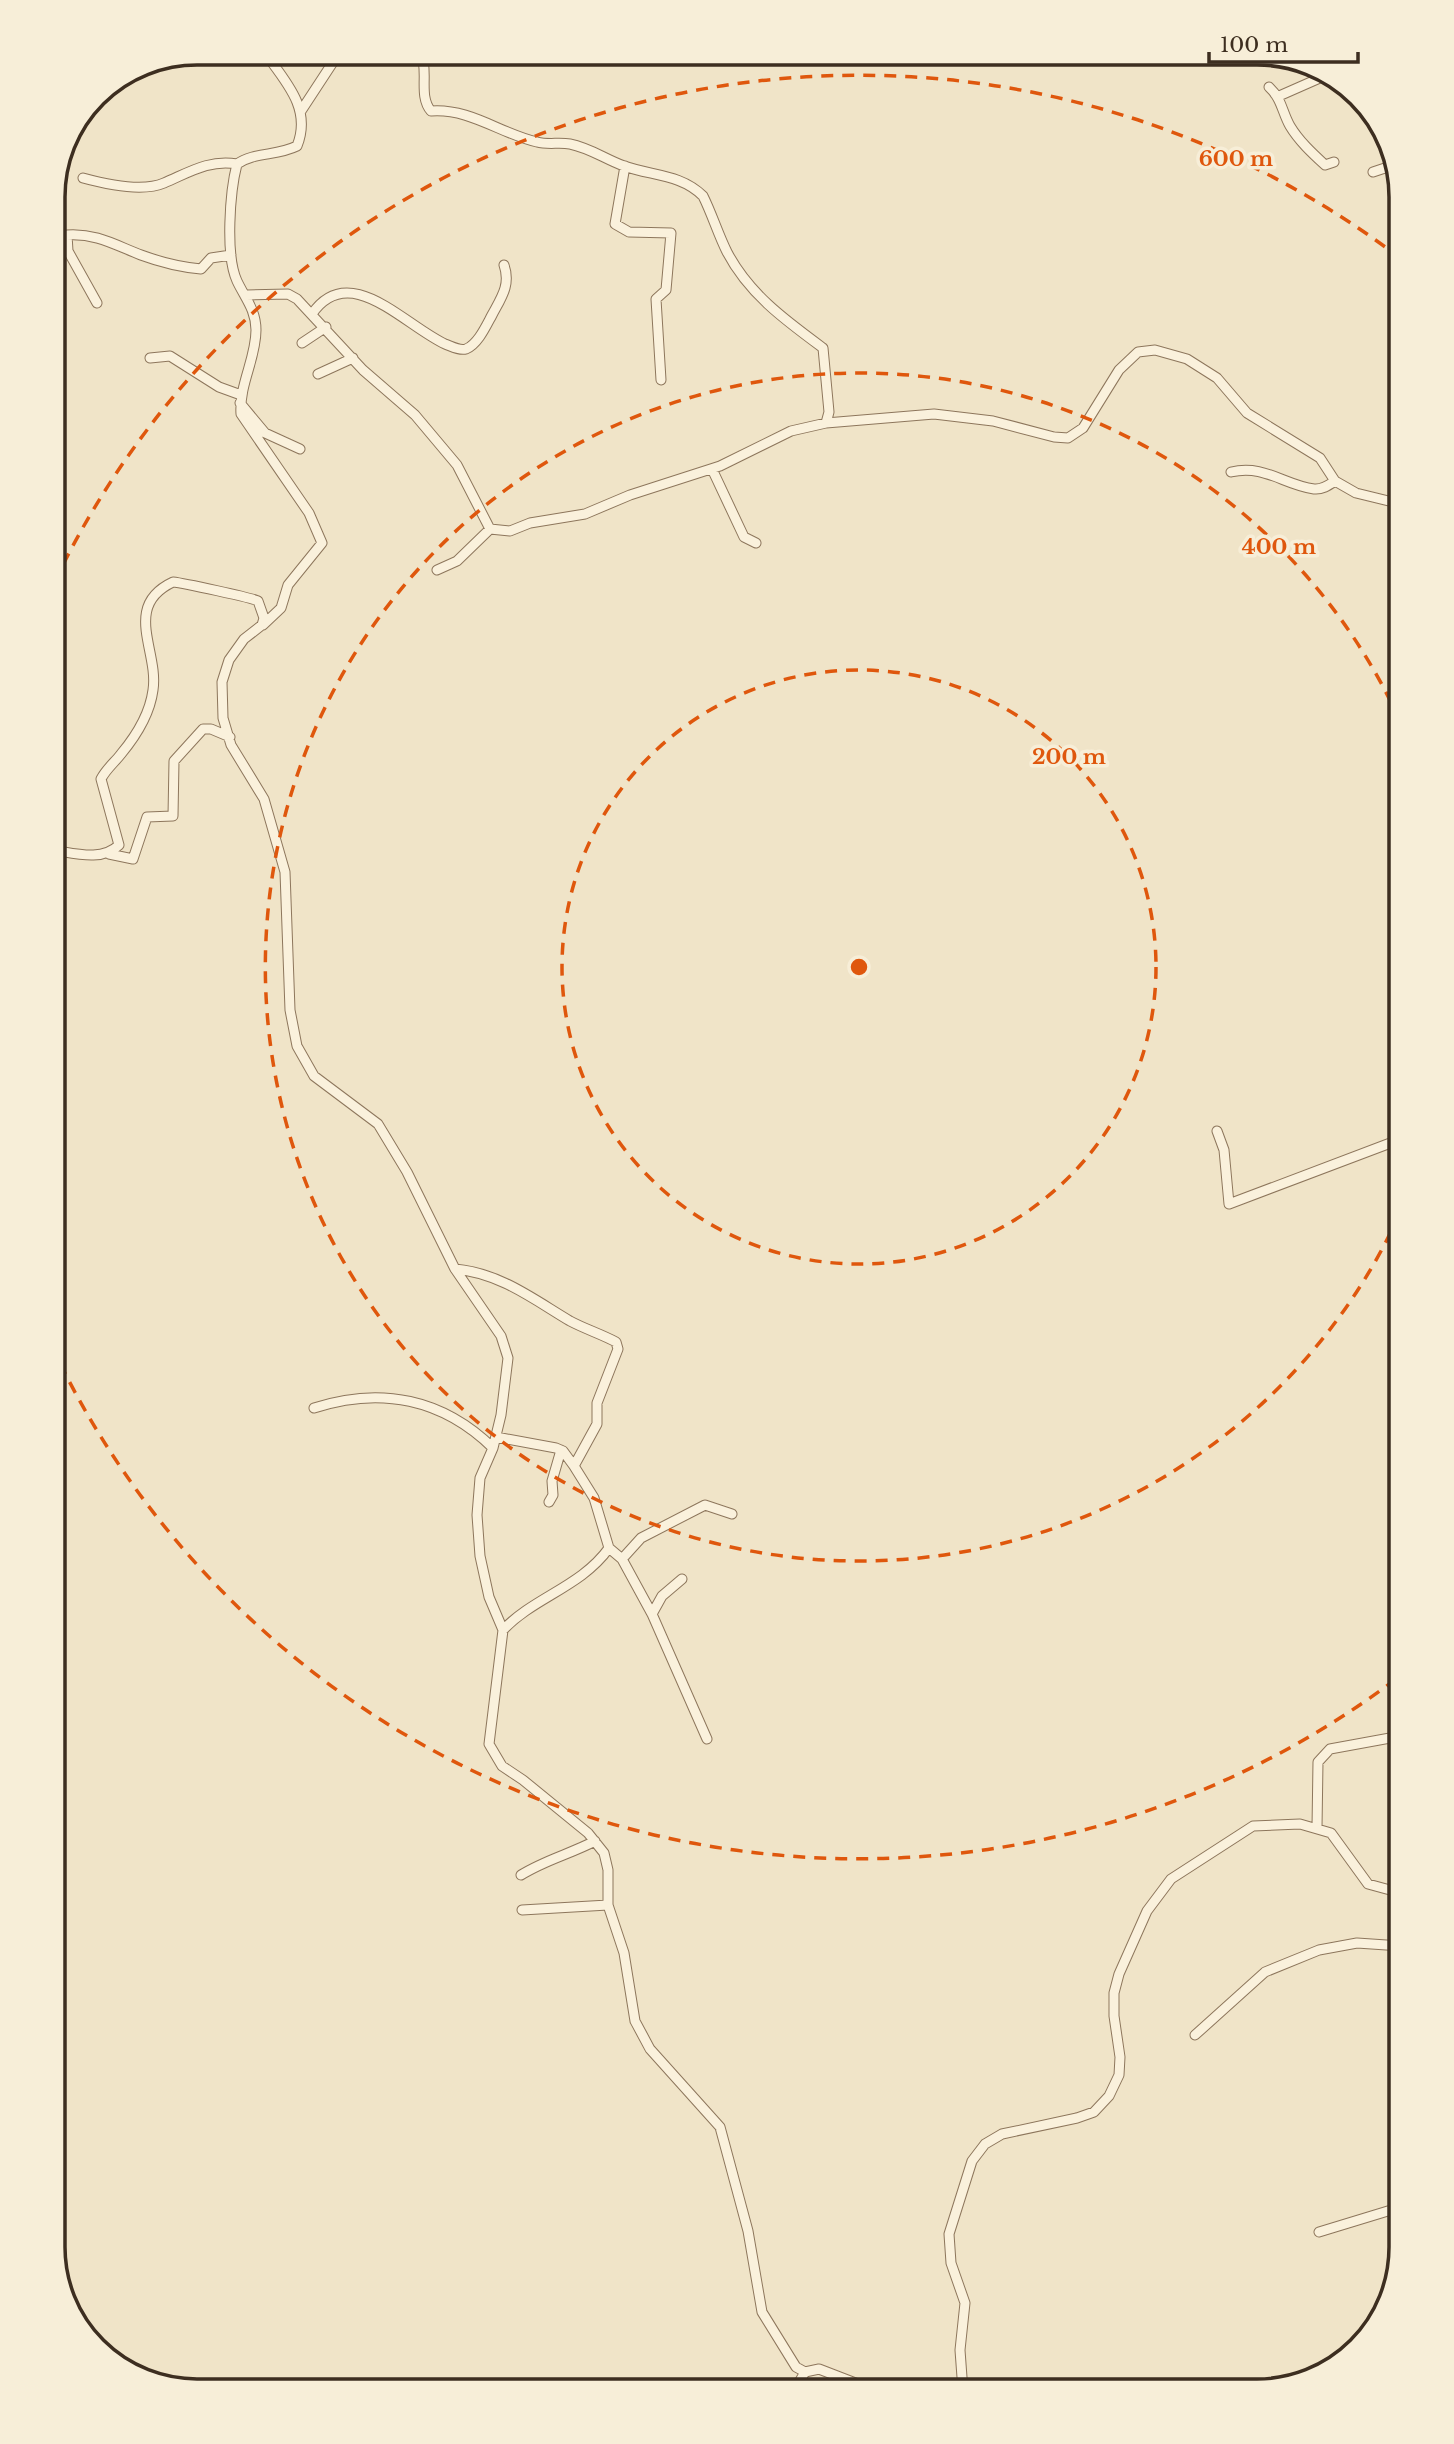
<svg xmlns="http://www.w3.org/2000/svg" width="1454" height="2444" font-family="'Libre Baskerville',serif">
	<rect width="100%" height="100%" fill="#f0e4c8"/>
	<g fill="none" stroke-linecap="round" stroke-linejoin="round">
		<!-- minor casing -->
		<g stroke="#8d765c" stroke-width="11">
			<path id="minor" d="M421,53C429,71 418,96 431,111C470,108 501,134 537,142C548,145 559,142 570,144C590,148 605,159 624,166C652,176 681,174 703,196C712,214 718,234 727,252C749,294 785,320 823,348L829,412L826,423
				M1269,87C1282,99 1282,112 1290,126C1299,141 1312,153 1325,165L1334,162
				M1279,96L1329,74
				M301,111L339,53
				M625,166L615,224L629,232L671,233L666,290L656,299L661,380
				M1373,172L1394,165
				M83,178C105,184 143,192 164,183C188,173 209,159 237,164
				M247,295L288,294L297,299L363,370L415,415L457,465L490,529
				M97,303L68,251L67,235C96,233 115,245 141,255C160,262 180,267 201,269L211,258L231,255
				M312,314C349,260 404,325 445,344C451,346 459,351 466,349C478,344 486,326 492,315C501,298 511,285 504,265
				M302,343L326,327
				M150,358L170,356L219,387L241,395
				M318,374L353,358
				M240,403L265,433L300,449
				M712,469L744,537L756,543
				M1231,472C1264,464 1284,485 1314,489C1322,490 1329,485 1335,481
				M437,570L457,561L490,529L510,531L530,523L585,514L630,495L720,466L791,431L826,423L934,414L993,421L1054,437L1068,438L1083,428L1119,370L1138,352L1155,350L1187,359L1217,378L1247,413L1320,458L1335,481L1356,493L1401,504
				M263,625L281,608L288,585L322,543L309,513L241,414C239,384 256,359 256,330C256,310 245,298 237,281C225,255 230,191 237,164C254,152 277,156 297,146C312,109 286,82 265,53
				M53,850C74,853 102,862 119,845L101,779C106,769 115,762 121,754C136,736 150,713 153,690C159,651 122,606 173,582C183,583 253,598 258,601L264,618L262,625L244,639L229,660L222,682L223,718L231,745L264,799L285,872L290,1010L297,1046L314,1076L378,1124L407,1172L455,1269L501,1336L508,1358L501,1415L493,1448L480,1478L477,1515L480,1556L489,1597L503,1630L489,1744L502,1766L523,1780L588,1833L604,1853L608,1870V1905L624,1953L635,2021L650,2049L720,2127L748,2231L762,2312L796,2367L805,2372L797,2386L781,2391
				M109,854L133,859L147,817L173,816L174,761L203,729H211L230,737
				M1217,1131L1224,1150L1229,1204L1401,1139
				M455,1269C500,1273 533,1299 570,1321C585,1329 601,1334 616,1342L618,1349L597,1403V1424L574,1466
				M314,1408C381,1386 443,1399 493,1448
				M496,1437L556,1448L563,1451L574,1466L594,1498L609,1548L622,1559L652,1614L707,1739
				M549,1502L553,1495L552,1481L561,1450
				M622,1559L641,1538L705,1505L732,1514
				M652,1614L662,1596L682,1579
				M503,1630C534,1597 581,1587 609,1548
				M1317,1828L1318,1762L1330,1749L1401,1736
				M521,1875C545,1860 570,1854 595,1841
				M522,1910L608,1905
				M1195,2035L1265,1972L1319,1950L1357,1943L1401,1946
				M1319,2232L1401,2207
				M805,2372L819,2369L876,2391
				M963,2391L960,2350L965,2303L951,2263L949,2234L972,2161L985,2144L1002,2134L1077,2118L1094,2112L1109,2096L1119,2075L1120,2057L1114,2016V1993L1119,1974L1147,1911L1171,1879L1253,1826L1300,1824L1331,1833L1368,1884L1401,1893"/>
		</g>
		<!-- minor -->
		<use href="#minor" stroke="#faf1dc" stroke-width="9"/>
	</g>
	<!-- distance rings -->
	<g fill="none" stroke="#df570d" stroke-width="3.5" stroke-dasharray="12 9">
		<circle cx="859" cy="967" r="297"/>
		<path d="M1400 1213A594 594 0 1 1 1400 721"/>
		<path d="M1396 1679A892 892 0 0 1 54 1351M54 583A892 892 0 0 1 1396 255"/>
	</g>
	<!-- crop -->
	<path d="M0 0H1454V2444H0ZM197 65H1257A132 132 0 0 1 1389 197V2247A132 132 0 0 1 1257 2379H197A132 132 0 0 1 65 2247V197A132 132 0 0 1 197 65Z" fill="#f7eed8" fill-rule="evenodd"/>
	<path fill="none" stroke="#3d2e20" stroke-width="3.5" d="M197 65H1257A132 132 0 0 1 1389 197V2247A132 132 0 0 1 1257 2379H197A132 132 0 0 1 65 2247V197A132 132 0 0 1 197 65Z"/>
	<circle cx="859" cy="967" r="10" fill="#df570d" stroke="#f7eed8" stroke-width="3.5"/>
	<g font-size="21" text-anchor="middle" font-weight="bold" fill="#df570d" stroke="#f7eed8" stroke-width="7" stroke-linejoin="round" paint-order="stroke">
		<text x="1236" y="166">600 m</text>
		<text x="1279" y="554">400 m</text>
		<text x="1069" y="764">200 m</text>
	</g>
	<!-- scale -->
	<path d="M1209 52v10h149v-10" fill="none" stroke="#3d2e20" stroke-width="3.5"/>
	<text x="1220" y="52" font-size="21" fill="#3d2e20" stroke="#f7eed8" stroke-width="5" paint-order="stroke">100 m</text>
</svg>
